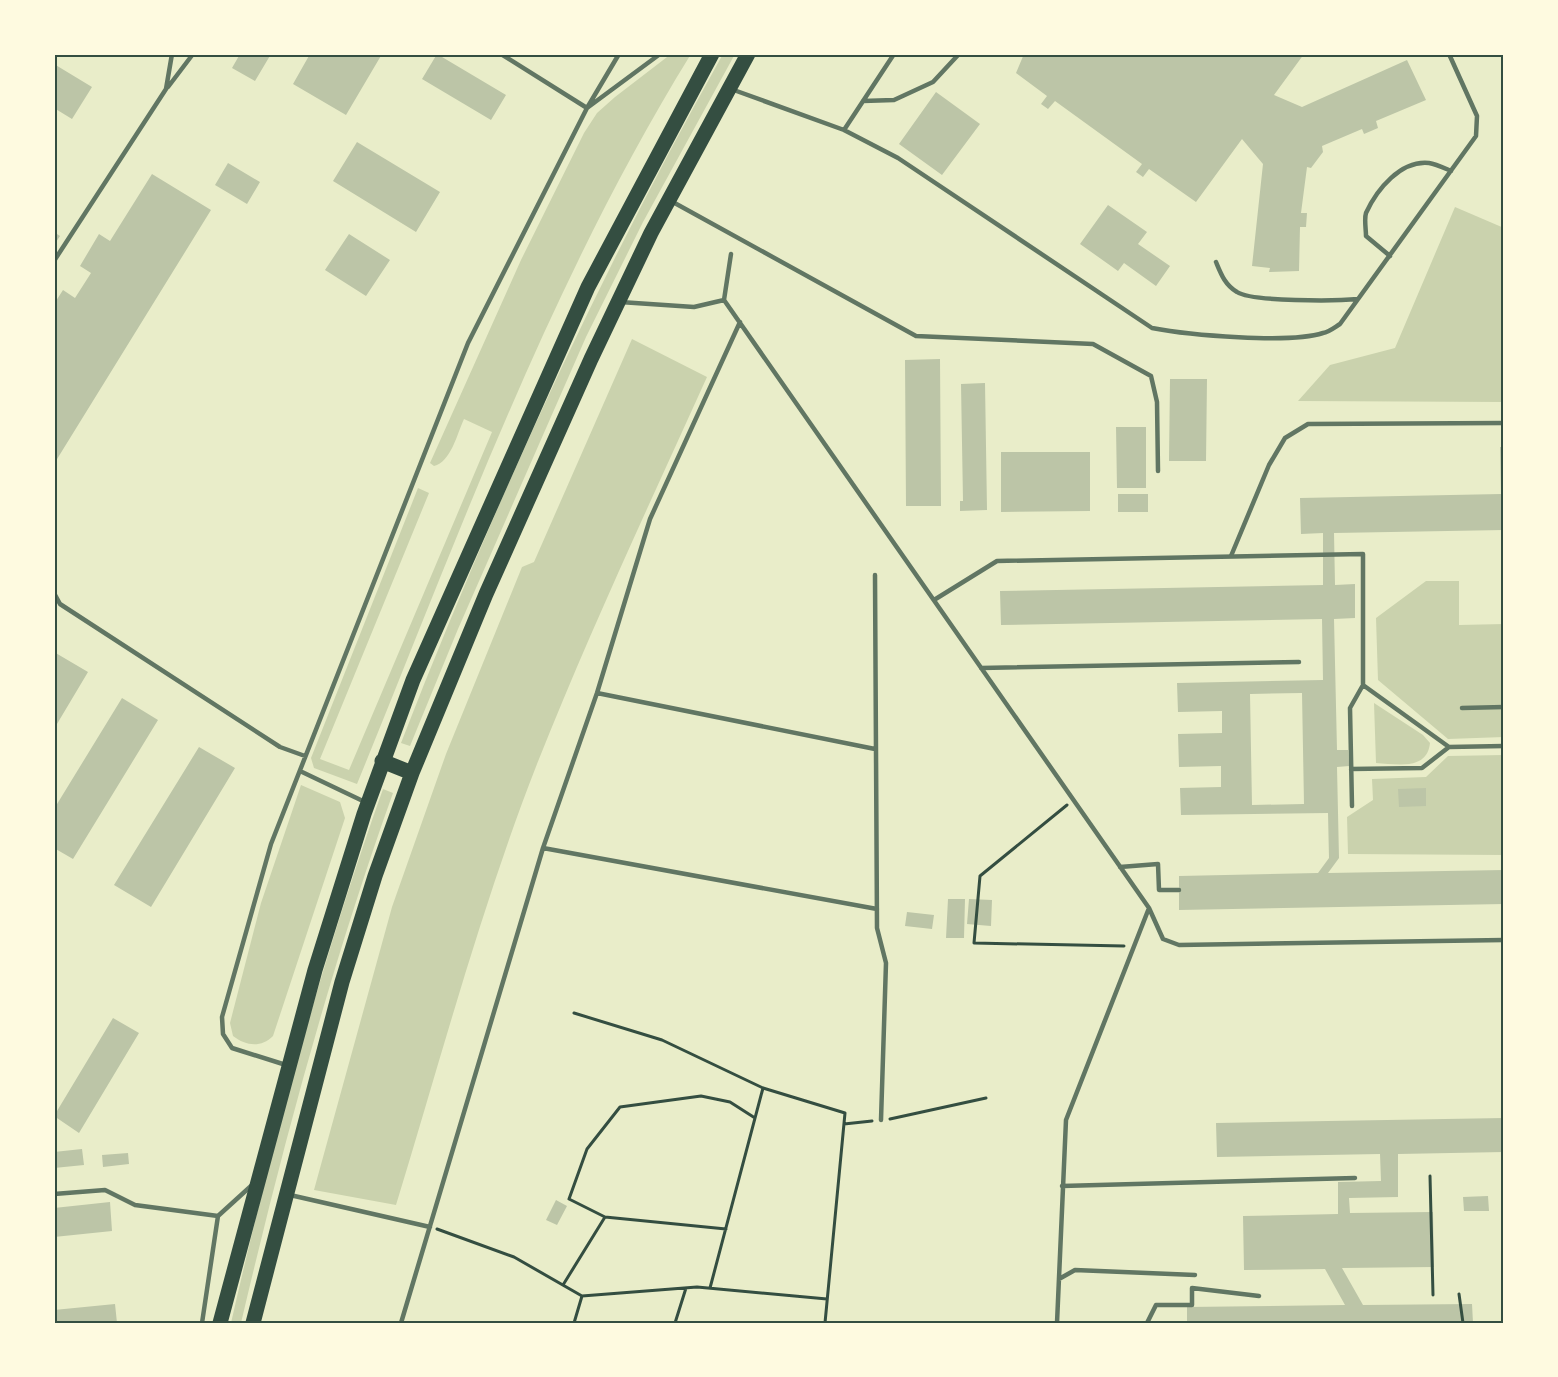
<svg xmlns="http://www.w3.org/2000/svg" width="1558" height="1377" font-family="'PT Sans',sans-serif">
	<rect width="100%" height="100%" fill="#e9edc9"/>
	<!-- green -->
	<path fill="#cad2ad" d="M671,54H691C550,282 458,537 357,784L314,768L311,758L418,488L429,493L320,759L349,770L492,432L464,419C457,434 451,462 434,466L430,463L521,260L584,133L597,113L615,97Z
		M723,54H735L643,222L586,337L458,629L410,746L401,743C493,506 599,275 723,54Z
		M1455,207L1504,228V402L1298,401L1330,365L1395,348Z
		M632,339L707,377C649,505 589,633 537,764C481,907 441,1058 396,1205L314,1190L392,907L446,754L522,567L534,562Z
		M1426,581H1459V625L1504,624V737L1448,739L1378,680L1376,618Z
		M1374,703L1423,735L1430,743C1427,771 1397,764 1376,763Z
		M1504,755V855L1348,854L1347,817L1373,800L1372,779L1426,777L1448,756Z
		M301,785L340,802L345,818L273,1036C261,1048 246,1046 233,1036L230,1023L261,903Z
		M383,789L393,793C331,966 283,1144 241,1323H231C272,1143 321,963 383,789Z"/>
	<!-- building -->
	<path fill="#bcc5a7" fill-rule="evenodd" d="M240,54H271L255,81L232,68Z
		M310,54H382L346,115L293,84Z
		M437,54L506,95L491,120L422,79Z
		M1024,54H1304L1274,95L1302,107L1407,60L1426,100L1376,121L1378,128L1364,134L1362,129L1322,146L1323,152L1311,168L1307,167L1301,213H1307L1306,227H1300L1299,271L1269,272L1270,268L1252,266L1263,164L1242,139L1196,202L1149,169L1143,177L1136,172L1142,164L1055,101L1048,109L1041,104L1047,96L1016,73Z
		M54,64L92,87L72,119L54,108Z
		M936,92L980,124L942,175L899,144Z
		M357,142L440,192L416,232L333,181Z
		M228,163L260,182L247,204L215,185Z
		M152,174L211,210L54,464V304L63,290L75,298L91,273L80,266L99,234L110,241Z
		M1108,205L1147,232L1138,244L1170,266L1156,286L1124,263L1118,271L1080,244Z
		M54,232L60,236L54,245Z
		M349,234L390,260L366,296L325,270Z
		M940,359L941,506H906L905,360Z
		M1170,379H1207L1206,461H1169Z
		M985,383L987,510L960,511V501H963L961,384Z
		M1116,427H1146V488H1117Z
		M1500,447H1504V530L1334,533L1335,585L1355,584V618L1334,619L1337,750H1348L1349,766L1337,767L1339,858L1328,873L1504,870V904L1179,910V876L1318,873L1329,858L1328,813L1181,815L1180,788L1221,787V766L1179,767L1178,734L1222,733V711L1178,712L1177,683L1323,680L1322,619L1001,625L1000,591L1323,585V533L1301,534L1300,498L1501,494ZM1302,693L1304,804L1252,805L1250,694Z
		M1001,452H1090V511L1001,512Z
		M1118,494H1148V512H1118Z
		M54,652L88,672L54,729Z
		M122,698L158,720L73,859L54,848V809Z
		M199,747L235,768L151,907L114,885Z
		M1426,788V806L1399,807L1398,789Z
		M948,899H965L964,938H946Z
		M969,899L992,900L991,926L967,924Z
		M907,912L934,915L932,929L905,926Z
		M113,1018L139,1033L79,1133L54,1116Z
		M1504,1118V1152L1398,1154V1197L1349,1198L1350,1213L1433,1212L1434,1267L1342,1268L1363,1305L1472,1304L1473,1323H1187V1307L1345,1305L1325,1269L1244,1270L1243,1216L1338,1214V1182L1381,1181L1380,1154L1217,1157L1216,1123Z
		M82,1149L84,1165L54,1168V1152Z
		M128,1153L129,1164L103,1167L102,1155Z
		M1488,1196L1489,1211H1464L1463,1197Z
		M556,1200L567,1206L557,1225L546,1220Z
		M110,1202L112,1231L54,1237V1208Z
		M115,1304L117,1323H54V1310Z"/>
	<g fill="none" stroke-linecap="round" stroke-linejoin="round">
		<!-- path -->
		<path stroke="#344e41" stroke-width="3" d="M1067,805L980,876L974,943L1124,946
			M574,1013L662,1040L763,1088L845,1113L825,1323
			M890,1119L986,1098
			M844,1124L872,1121
			M1430,1176L1433,1295
			M437,1229L514,1257L582,1296L697,1287L827,1299
			M726,1229L605,1217L569,1199L587,1149L620,1107L701,1096L730,1102L755,1118
			M563,1285L605,1217
			M710,1288L763,1088
			M1459,1294L1463,1323
			M574,1323L582,1296
			M675,1323L686,1288"/>
		<!-- service -->
		<path stroke="#617663" stroke-width="4.5" d="M501,54L587,108L619,54
			M168,87L193,54
			M731,89L844,130L898,158L1152,328C1188,335 1290,344 1323,333C1329,332 1335,327 1340,324L1476,136L1477,116L1449,54
			M863,101L894,100L933,82L959,54
			M844,130L894,54
			M671,201L916,336L1093,344L1151,376L1157,402L1158,471
			M731,254L724,300L1149,908L1163,939L1179,945L1504,940
			M1390,256L1366,236C1366,229 1364,219 1366,213C1377,189 1401,160 1429,163C1436,164 1444,168 1451,171
			M54,261L166,89L172,54
			M1216,262C1221,274 1225,285 1237,292C1252,302 1337,301 1358,299
			M620,302L694,307L724,300
			M1231,556L1269,465L1285,438L1308,424L1504,423
			M875,575L877,928L886,963L881,1120
			M54,593L60,604L280,747L305,756
			M934,600L997,561L1363,554V685L1350,708L1352,806
			M981,668L1299,662
			M1363,685L1449,747
			M597,693L875,749
			M1462,708L1504,707
			M1351,769L1422,768L1449,747L1504,746
			M300,771L365,802
			M543,848L877,909
			M1120,867L1158,864L1159,890H1179
			M286,1065L232,1048L223,1034L222,1017L271,844L468,343L587,108L660,54
			M1062,1186L1355,1178
			M54,1194L105,1190L135,1205L218,1216
			M290,1195L430,1227
			M1059,1279L1075,1270L1195,1275
			M202,1323L218,1216L251,1186
			M401,1323L543,848L597,693L650,519L740,322
			M1057,1323L1066,1120L1149,908
			M1147,1323L1156,1305H1192V1288L1259,1296"/>
		<!-- trunk -->
		<path stroke="#344e41" stroke-width="15" d="M382,761L412,773
			M220,1323L315,970L364,814L413,680L588,287L712,54
			M253,1323L342,982L375,876L412,773L486,594L591,359L651,233L748,54"/>
	</g>
	<!-- border -->
	<rect width="1558" height="1377" fill="none" stroke="#fefae0" stroke-width="111"/>
	<rect x="56" y="56" width="1446" height="1266" fill="none" stroke="#344e41" stroke-width="2"/>
</svg>
